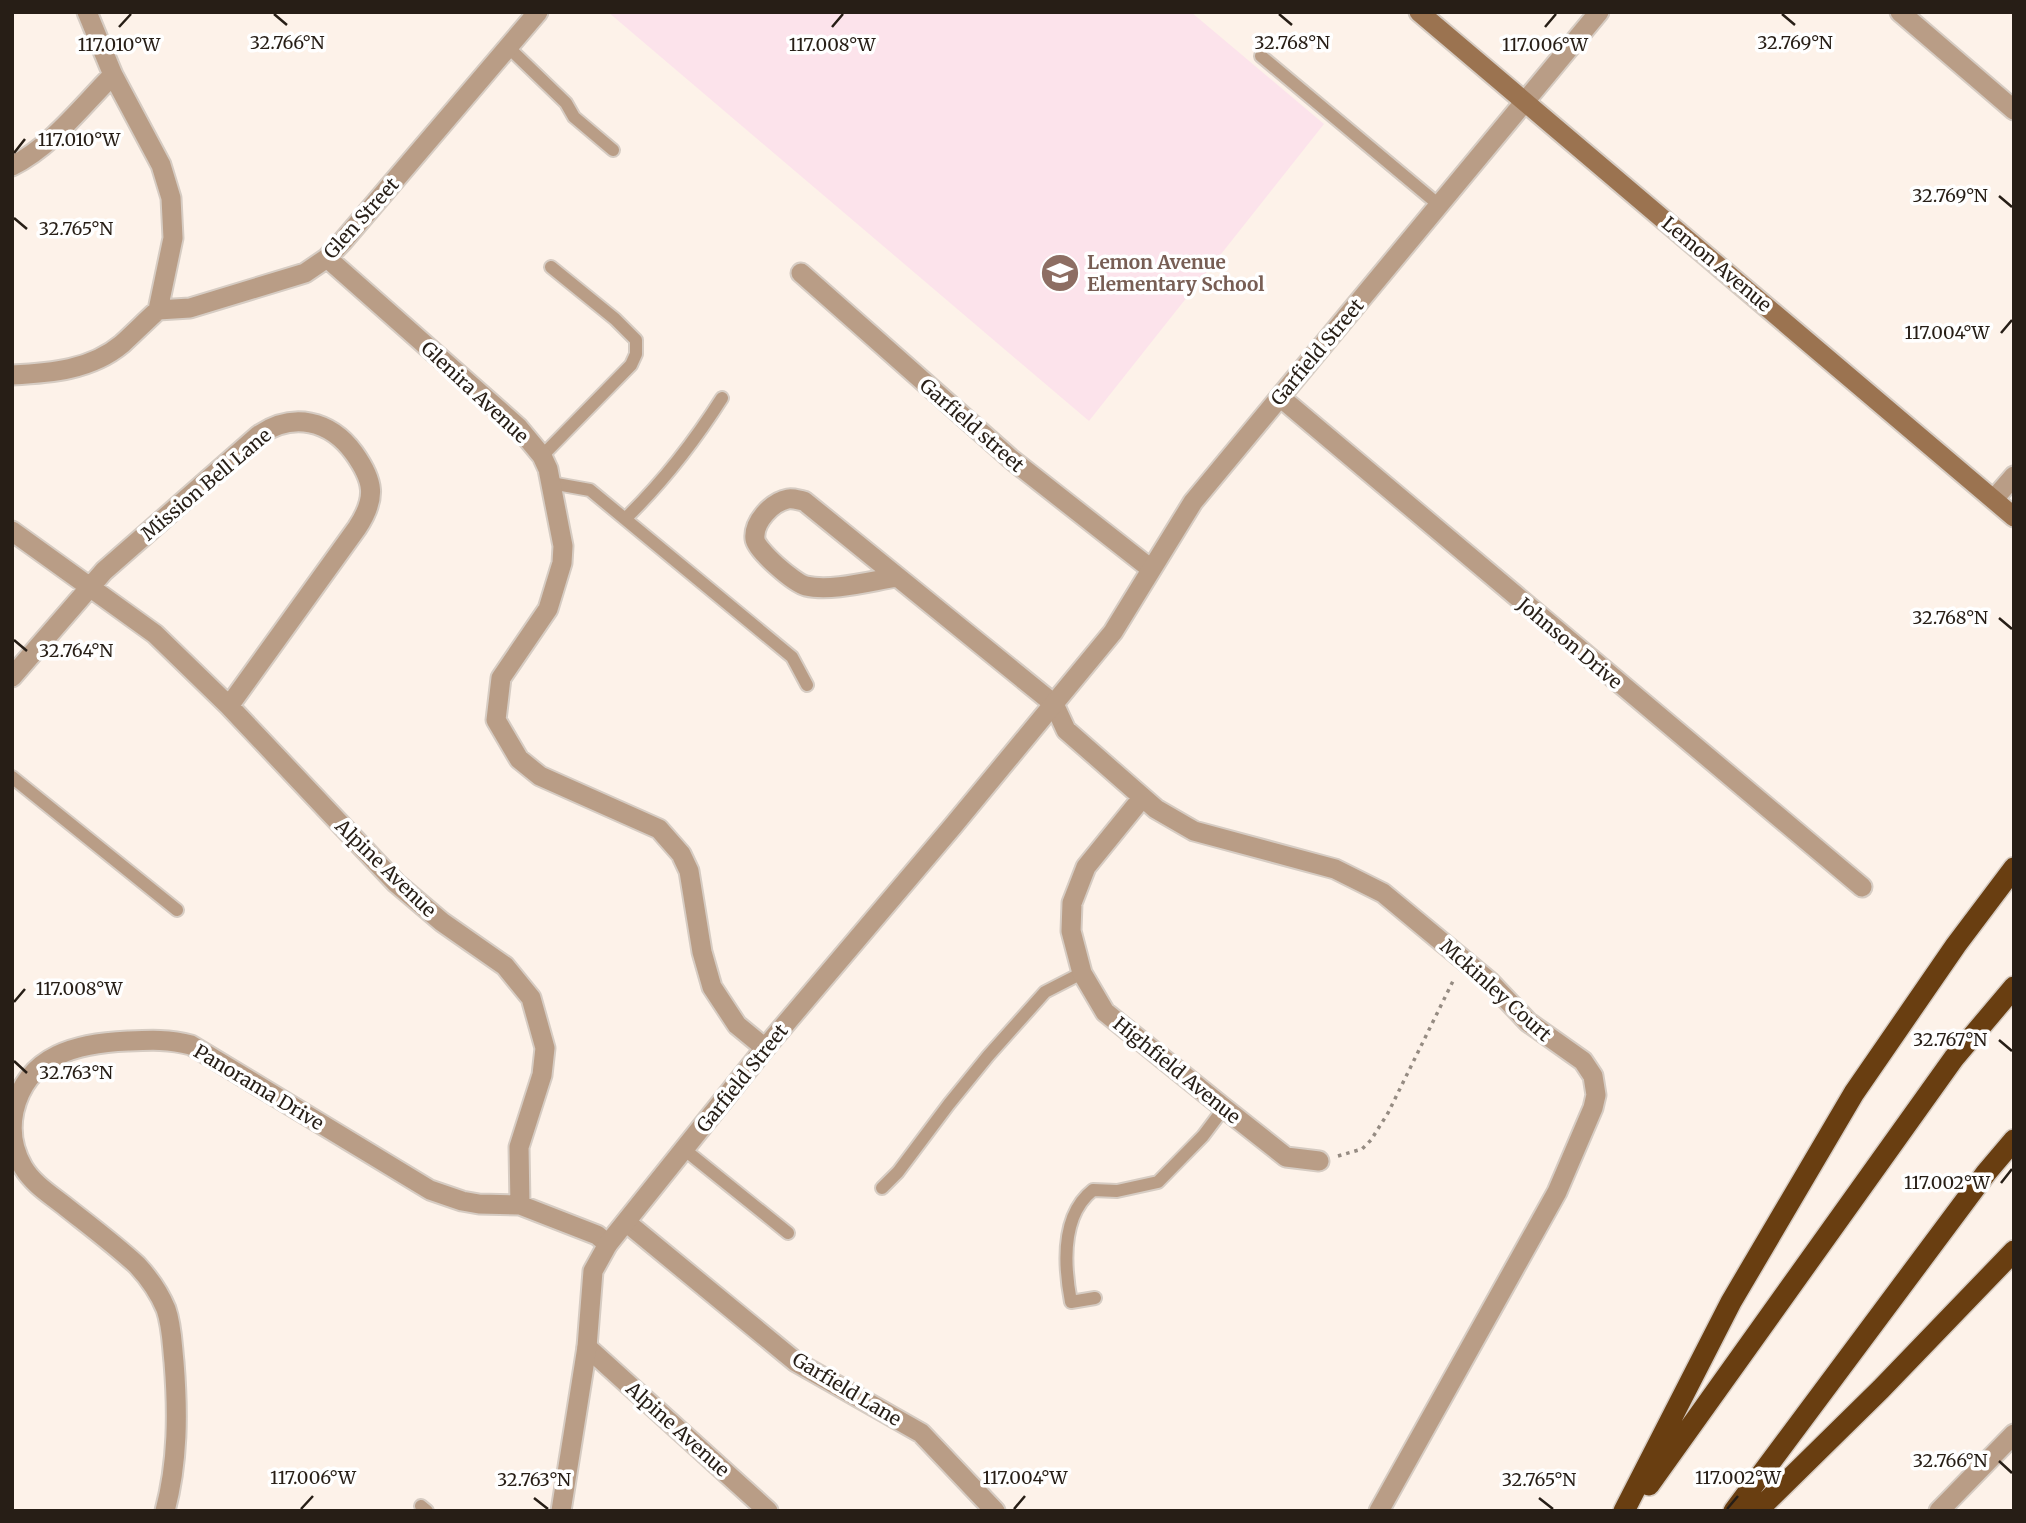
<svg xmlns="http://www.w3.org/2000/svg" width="2026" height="1523" font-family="Merriweather,serif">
	<rect width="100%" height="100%" fill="#fdf2e9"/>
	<!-- education -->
	<path fill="#fce3eb" d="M608,12H1191L1324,124L1089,421Z"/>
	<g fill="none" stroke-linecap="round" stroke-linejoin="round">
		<!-- service casing -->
		<g stroke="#d6ccc3" stroke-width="16">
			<path id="service" d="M508,47L566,103L574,117L613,150
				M1261,56L1439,205
				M542,456L631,365L636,354V340L615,319L551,267
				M551,483L590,490L792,657L807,685
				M625,519C662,483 694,442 722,398
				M12,777L177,910
				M685,1150L788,1233
				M882,1188L898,1172L949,1104L988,1056L1045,992L1082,973
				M1095,1298L1071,1302C1064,1265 1061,1215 1093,1190L1117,1191L1158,1182L1203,1136L1224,1108
				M421,1506L427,1511"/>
		</g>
		<!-- minor casing -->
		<g stroke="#d6ccc3" stroke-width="23">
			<path id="minor" d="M87,12L113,75L161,165L171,198L173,238L158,310
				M1900,12L2014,110
				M12,166C52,146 82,106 113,75
				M327,258L518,427L542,456L548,469L563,546L562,563L548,609L501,678L496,720L519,759L540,776L659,829L681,854L689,871L702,952L712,987L737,1025L765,1048
				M801,273L1011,459L1151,569
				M12,375C51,373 91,370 122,344C134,333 146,321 158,310L190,308L305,273L327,258L343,241L538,12
				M1280,397L1862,887
				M1994,499L2014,476
				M12,531L155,634L229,706L396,883L442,922L505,966L531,998L545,1048L542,1075L519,1147L520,1205
				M897,577C871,581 831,592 806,586C794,583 756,550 755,539C753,522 772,502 788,499C793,498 798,500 804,501L1054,704L1066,730L1156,809L1194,831L1335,869L1383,893L1489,981L1528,1022L1583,1061L1593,1076L1596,1095L1593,1108L1557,1192L1379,1511
				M12,677L104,571L259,435C293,412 330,420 354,453C374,481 377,498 357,528L229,706
				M1142,798L1086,867L1072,903L1071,931L1082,973L1105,1012L1224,1108L1286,1157L1319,1161
				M626,1222L796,1362L921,1433L995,1511
				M587,1347L768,1511
				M165,1511C178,1462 178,1412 174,1362C172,1344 172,1326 166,1309C159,1292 149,1278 137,1265C114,1244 90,1226 66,1207C51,1195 33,1184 23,1167C13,1150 10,1130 14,1111C27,1054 79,1043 128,1041C150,1040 169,1039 191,1045L430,1190L462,1201L479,1204L520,1205L597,1235L608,1244"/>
		</g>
		<!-- tertiary casing -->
		<g stroke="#d6ccc3" stroke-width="23">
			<path id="tertiary" d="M561,1511L587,1347L593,1271L608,1244L765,1048L953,826L1113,632L1193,502L1599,12
				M1939,1511L2014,1434"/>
		</g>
		<!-- secondary casing -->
		<g stroke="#d6ccc3" stroke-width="23">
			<path id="secondary" d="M1419,12L2014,517"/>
		</g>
		<!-- motorway casing -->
		<g stroke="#d6ccc3" stroke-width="24">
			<path id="motorway" d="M1649,1485L1954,1058L2014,987
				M1624,1511L1731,1302L1854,1093L1956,945L2014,868
				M1734,1511L1986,1173L2014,1140
				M1757,1511L1881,1389L2014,1251"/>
		</g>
		<!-- path -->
		<path stroke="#958b82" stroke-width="3.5" stroke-dasharray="3.5 5" stroke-linecap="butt" d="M1338,1156L1362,1149L1371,1140L1388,1113L1454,979"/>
		<!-- service -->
		<use href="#service" stroke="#b99d86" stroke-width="12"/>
		<!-- minor -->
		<use href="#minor" stroke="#b99d86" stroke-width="19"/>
		<!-- tertiary -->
		<use href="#tertiary" stroke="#b99d86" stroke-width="19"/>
		<!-- secondary -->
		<use href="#secondary" stroke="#9b7350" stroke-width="19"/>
		<!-- motorway -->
		<use href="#motorway" stroke="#693e11" stroke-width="21"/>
	</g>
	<!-- ticks -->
	<path fill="none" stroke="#271e16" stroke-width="2.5" d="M274,14L287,25M1279,14L1292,25M1782,14L1795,25M119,27L131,14M832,27L843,14M1545,27L1556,14M14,153L25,139M1999,196L2012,207M14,218L27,229M2001,333L2012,320M1999,618L2012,629M14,640L27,651M14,1002L25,989M1999,1040L2012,1051M14,1061L27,1073M2001,1183L2012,1169M1999,1461L2012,1473M534,1498L548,1509M1539,1498L1553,1509M301,1509L313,1496M1014,1509L1025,1496M1727,1509L1738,1496"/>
	<!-- icons -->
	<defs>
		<g id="school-disc" transform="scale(2.0125)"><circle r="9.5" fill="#8d6e63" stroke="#fff"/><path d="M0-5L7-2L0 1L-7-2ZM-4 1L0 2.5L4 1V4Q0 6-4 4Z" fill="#fff"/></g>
	</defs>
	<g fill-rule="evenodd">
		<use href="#school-disc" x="1060" y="273"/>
	</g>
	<g text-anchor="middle" stroke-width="7" stroke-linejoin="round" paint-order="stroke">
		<!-- street labels -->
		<g font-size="19" fill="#271e16" stroke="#fff">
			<text transform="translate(361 218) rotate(-48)" y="7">Glen Street</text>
			<text transform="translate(1717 264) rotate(40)" y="7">Lemon Avenue</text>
			<text transform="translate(1317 352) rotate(-50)" y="7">Garfield Street</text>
			<text transform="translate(475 392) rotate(43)" y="7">Glenira Avenue</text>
			<text transform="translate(972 425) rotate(41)" y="7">Garfield street</text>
			<text transform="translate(206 484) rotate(-40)" y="7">Mission Bell Lane</text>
			<text transform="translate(1570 643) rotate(40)" y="7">Johnson Drive</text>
			<text transform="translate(386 868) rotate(44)" y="7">Alpine Avenue</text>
			<text transform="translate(1496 990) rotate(42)" y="7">Mckinley Court</text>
			<text transform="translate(1177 1070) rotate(39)" y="7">Highfield Avenue</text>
			<text transform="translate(742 1078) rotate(-51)" y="7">Garfield Street</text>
			<text transform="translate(259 1087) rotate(31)" y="7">Panorama Drive</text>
			<text transform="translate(847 1389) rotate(31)" y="7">Garfield Lane</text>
			<text transform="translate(678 1429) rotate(42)" y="7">Alpine Avenue</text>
		</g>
		<!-- education labels -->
		<g font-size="19" font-weight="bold" fill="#785e54" stroke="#fff" text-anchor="start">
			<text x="1087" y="269">Lemon Avenue<tspan x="1087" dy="22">Elementary School</tspan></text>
		</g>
	</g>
	<g font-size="18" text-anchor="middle" fill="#271e16" stroke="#fff" stroke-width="7" stroke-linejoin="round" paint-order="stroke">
		<text x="287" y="49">32.766°N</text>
		<text x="1292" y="49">32.768°N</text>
		<text x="1795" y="49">32.769°N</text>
		<text x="119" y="51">117.010°W</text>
		<text x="832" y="51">117.008°W</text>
		<text x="1545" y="51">117.006°W</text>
		<text x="79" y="146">117.010°W</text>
		<text x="1950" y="202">32.769°N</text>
		<text x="76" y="235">32.765°N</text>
		<text x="1947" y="339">117.004°W</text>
		<text x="1950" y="624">32.768°N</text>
		<text x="76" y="657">32.764°N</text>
		<text x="79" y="995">117.008°W</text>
		<text x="1950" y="1046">32.767°N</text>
		<text x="76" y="1079">32.763°N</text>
		<text x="1947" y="1189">117.002°W</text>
		<text x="1950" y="1467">32.766°N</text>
		<text x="313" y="1484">117.006°W</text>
		<text x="1025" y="1484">117.004°W</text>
		<text x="1738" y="1484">117.002°W</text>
		<text x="534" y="1486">32.763°N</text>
		<text x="1539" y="1486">32.765°N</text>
	</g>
	<!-- border -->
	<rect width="2026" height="1523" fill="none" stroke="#271e16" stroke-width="28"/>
</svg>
